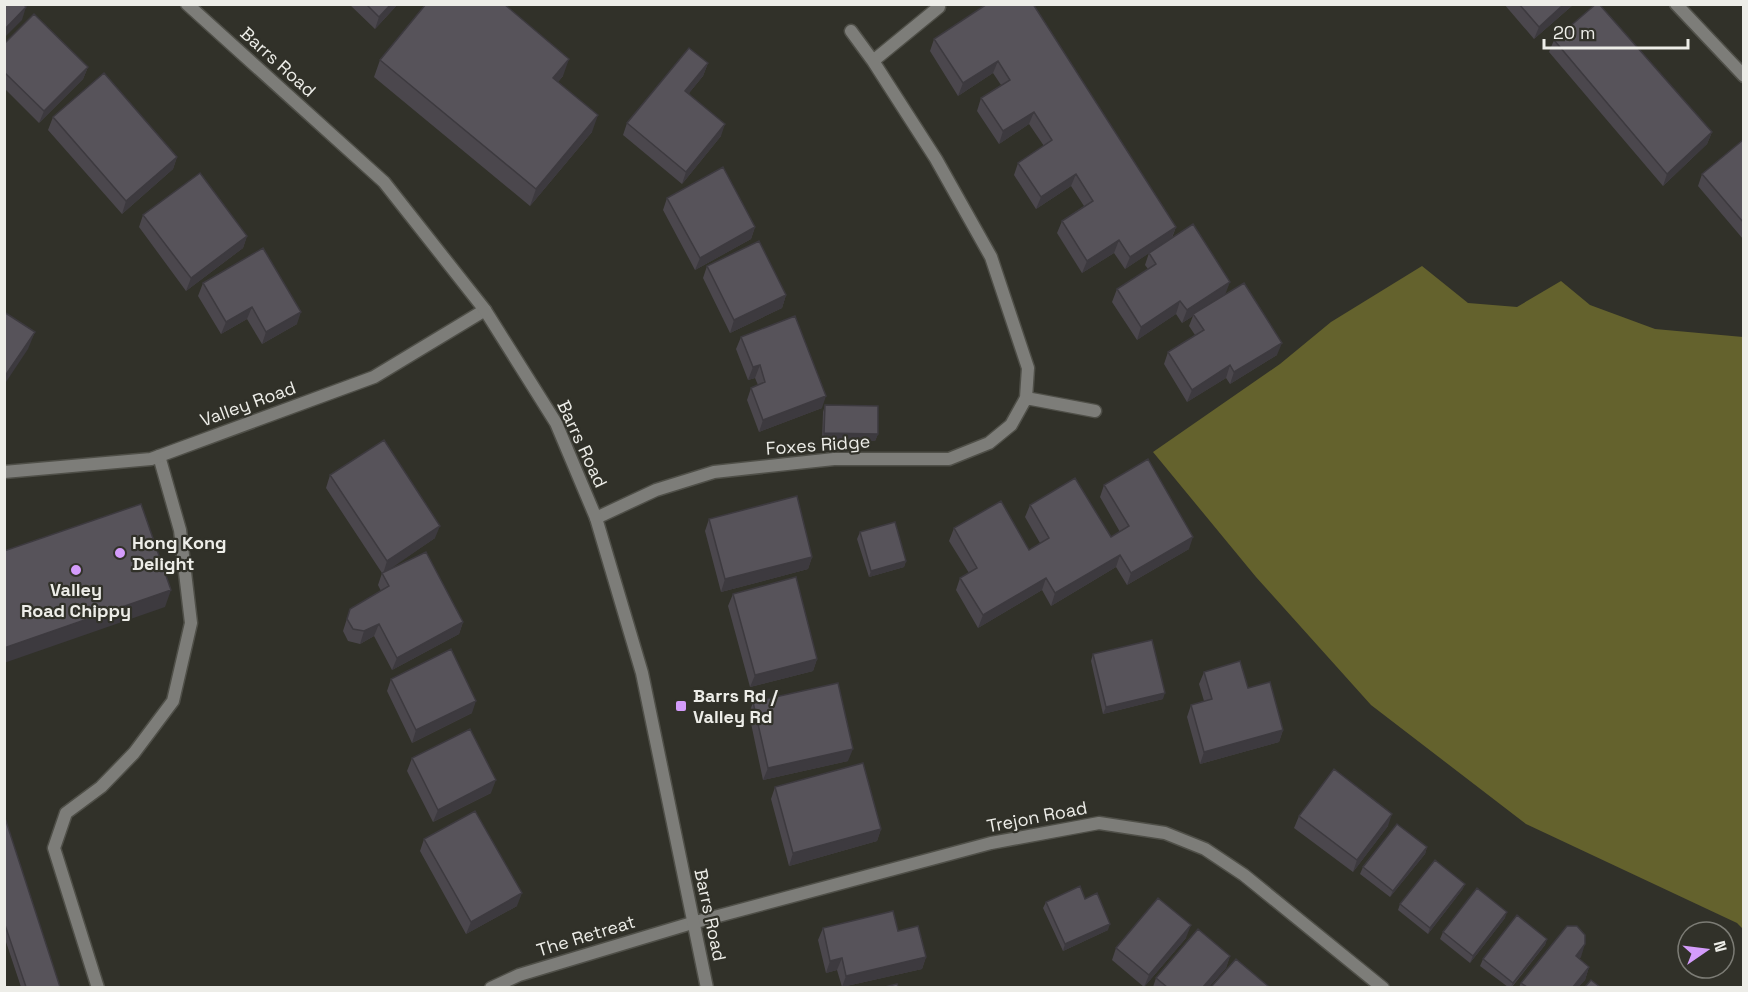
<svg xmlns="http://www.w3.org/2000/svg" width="1748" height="992" font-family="'Space Grotesk',sans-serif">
	<rect width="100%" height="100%" fill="#313129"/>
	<!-- forest -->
	<path fill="#64622d" d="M1422,266L1468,303L1517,307L1561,281L1590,305L1655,329L1743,337V929L1737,923L1526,824L1371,705L1256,577L1153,452L1280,364L1331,322Z"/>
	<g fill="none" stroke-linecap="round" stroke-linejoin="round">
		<!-- service casing -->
		<g stroke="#4f4f48" stroke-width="15">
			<path id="service" d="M98,988L54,848L66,813L101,787L134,753L173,701L191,623L180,530L159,456"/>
		</g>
		<!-- minor casing -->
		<g stroke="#4f4f48" stroke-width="15">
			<path id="minor" d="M1676,4L1744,76
				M873,61L939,7
				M1026,398L1095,411
				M4,472L151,459L374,377L485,310
				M596,518L656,490L714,472L834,459H949L989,443L1011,425L1026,398L1028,368L991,257L936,159L873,61L851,31
				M491,988L519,975L692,923L991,843L1099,823L1165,833L1205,849L1244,875L1383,988"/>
		</g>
		<!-- tertiary casing -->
		<g stroke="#4f4f48" stroke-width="15">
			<path id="tertiary" d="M187,4L384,182L485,310L556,423L596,518L642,673L707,988"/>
		</g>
		<!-- service -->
		<use href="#service" stroke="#7d7d79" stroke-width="12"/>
		<!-- minor -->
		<use href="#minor" stroke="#7d7d79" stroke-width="12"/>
		<!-- tertiary -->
		<use href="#tertiary" stroke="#7d7d79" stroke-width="12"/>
	</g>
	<!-- wall -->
	<path fill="#4b474d" d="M349,4H398L375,29Z
		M987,4L1176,227L1172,238L1225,294L1277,355L1230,384L1226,378L1187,402L1164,364L1168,352L1195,335L1189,326L1193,316L1182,323L1176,314L1137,340L1112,302L1117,289L1148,269L1145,265L1149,253L1125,269L1114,253L1082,273L1057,233L1062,221L1084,206L1071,186L1036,209L1014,175L1018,163L1044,146L1029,124L999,144L977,111L981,98L1001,85L993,73L958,96L930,51L934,39Z
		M1504,4H1574L1534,39Z
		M1554,40L1712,132L1707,144L1663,186L1549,52Z
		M4,44L88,67L83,79L39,123L4,88Z
		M380,60L563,76L558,82L592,132L530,206L374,77Z
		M708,63L703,76L689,93L721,136L682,184L623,135L627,123Z
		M53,117L177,157L173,169L122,214L48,130Z
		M1743,140V239L1698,186L1702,174Z
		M667,198L755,227L751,239L695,270L663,210Z
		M143,215L247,236L243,248L186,291L139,227Z
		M707,266L786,295L782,308L730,333L703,278Z
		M203,283L297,324L262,344L247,319L221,334L198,296Z
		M741,337L822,408L759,432L747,400L751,388L758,385L755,378L748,380L736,349Z
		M825,405L878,434L875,441L822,440L823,412Z
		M330,475L435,538L389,569L463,622L459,634L392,670L374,636L360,644L348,641L343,631L350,609L381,591L378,585L382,573L326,488Z
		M1104,485L1189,549L1127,585L1116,567L1051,606L1042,590L978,628L956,590L960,578L969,573L949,541L954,528L1029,550L1040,543L1025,517L1030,505L1111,537L1120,532L1100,497Z
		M709,519L812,557L808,569L721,592L705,531Z
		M860,532L906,561L904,567L869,577L857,539Z
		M733,594L817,659L813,671L750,687L728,606Z
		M1093,654L1163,699L1103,714L1091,661Z
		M1204,672L1248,688L1283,730L1279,742L1200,764L1187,717L1191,705L1204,701L1199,684Z
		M391,679L472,713L412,743L387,691Z
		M753,702L848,761L763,780L749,714Z
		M412,758L491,793L433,822L407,771Z
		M775,787L881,829L877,841L789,866L771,799Z
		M4,815L60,987H21L4,936Z
		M1299,816L1388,826L1353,872L1294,828Z
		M424,839L517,906L466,934L420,851Z
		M1427,847L1425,854L1390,897L1360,874L1363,867Z
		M1465,884L1462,890L1428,934L1398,910L1400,904Z
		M1085,899L1108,930L1063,951L1043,908L1046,902Z
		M1505,918L1470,963L1440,939L1443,932Z
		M823,928L898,931L926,957L922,969L842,987L837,970L826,973L818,940Z
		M1186,938L1144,987L1112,960L1116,948Z
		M1547,939L1545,945L1512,987H1508L1480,966L1483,959Z
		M1230,956L1226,968L1209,987H1153L1156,978Z
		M1581,957L1579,959L1589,967L1585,980L1578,987H1519L1521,983Z"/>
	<!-- shaded-wall -->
	<path fill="#3d3a3f" d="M391,4H398L375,29L379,17Z
		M1564,4H1574L1534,39L1539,27Z
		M26,7L22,20L4,38V30Z
		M569,59L563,76L547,95L553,78Z
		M998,61L993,73L958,96L963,83Z
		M708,63L703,76L681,103L685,91Z
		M88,67L83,79L39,123L44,111Z
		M1034,112L1029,124L999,144L1003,131Z
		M598,115L592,132L530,206L536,189Z
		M725,124L721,136L682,184L686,172Z
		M1712,132L1707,144L1663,186L1667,174Z
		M177,157L173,169L122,214L126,201Z
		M1076,174L1071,186L1036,209L1041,197Z
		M755,227L751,239L695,270L700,258Z
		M1176,227L1171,239L1125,269L1130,257Z
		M247,236L243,248L186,291L191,278Z
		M1119,240L1114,253L1082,273L1087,261Z
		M1230,282L1225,295L1193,314V316L1182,323L1187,310Z
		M786,295L782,308L730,333L734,320Z
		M1180,301L1176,314L1137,340L1141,327Z
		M252,307L247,319L221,334L226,322Z
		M301,312L297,324L262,344L266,332Z
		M35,332L28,349L4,385L5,376Z
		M1282,343L1277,355L1230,384L1234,372Z
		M760,365L755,378L748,380L753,367Z
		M1230,365L1226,378L1187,402L1192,390Z
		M826,396L822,408L759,432L763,420Z
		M824,433L878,434L875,441L822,440Z
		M440,526L435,538L383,574L387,561Z
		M1193,537L1189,549L1127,585L1131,573Z
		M1120,555L1116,567L1051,606L1055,593Z
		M812,557L808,569L721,592L725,579Z
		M906,561L904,567L869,577L871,571Z
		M1046,578L1042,590L978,628L983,615Z
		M171,590L165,607L4,663V648Z
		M463,622L459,634L392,670L397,658Z
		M379,624L374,636L360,644L364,631Z
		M817,659L813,671L750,687L755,675Z
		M1165,693L1163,699L1103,714L1106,707Z
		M476,701L472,713L412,743L416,730Z
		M1283,730L1279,742L1200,764L1204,752Z
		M853,749L848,761L763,780L768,768Z
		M496,780L491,793L433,822L438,810Z
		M1392,814L1388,826L1353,872L1357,860Z
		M881,829L877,841L789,866L793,853Z
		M1427,847L1425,854L1390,897L1393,891Z
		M1465,884L1462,890L1428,934L1430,928Z
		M522,893L517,906L466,934L471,922Z
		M1507,912L1505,918L1470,963L1473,956Z
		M1110,924L1108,930L1063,951L1065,944Z
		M1191,925L1186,938L1144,987L1149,975Z
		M1547,939L1545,945L1511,987L1513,983Z
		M1585,944L1581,957L1571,969L1576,956Z
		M1230,956L1226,968L1209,987H1203Z
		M926,957L922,969L842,987L846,976Z
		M842,958L837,970L826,973L830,961Z
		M1589,967L1585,980L1578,987H1573Z"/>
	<!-- building -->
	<path fill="#57535a" stroke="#3d3a3f" stroke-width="1.5" d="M4,4H23L26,7L4,30Z
		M366,4H391L379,17Z
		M426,4H504L569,59L553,78L598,115L536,189L380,60Z
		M987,4H1033L1176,227L1130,257L1119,240L1087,261L1062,221L1093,201L1076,174L1041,197L1018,163L1052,140L1034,112L1003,131L981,98L1010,80L998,61L963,83L934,39Z
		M1519,4H1564L1539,27Z
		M1596,4H1599L1712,132L1667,174L1554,40Z
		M34,14L88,67L44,111L4,72V44Z
		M689,48L708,63L685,91L725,124L686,172L627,123Z
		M104,73L177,157L126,201L53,117Z
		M1743,140V222L1702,174Z
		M723,167L755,227L700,258L667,198Z
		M200,173L247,236L191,278L143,215Z
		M1193,224L1230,282L1187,310L1180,301L1141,327L1117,289L1156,264L1149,253Z
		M759,241L786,295L734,320L707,266Z
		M263,248L301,312L266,332L252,307L226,322L203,283Z
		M1244,283L1282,343L1234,372L1230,365L1192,390L1168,352L1204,330L1193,314Z
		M4,312L35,332L5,376H4Z
		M795,316L826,396L763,420L751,388L765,382L760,365L753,367L741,337Z
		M825,405L878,406V434L824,433Z
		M384,440L440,526L387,561L330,475Z
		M1148,459L1193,537L1131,573L1120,555L1055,593L1046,578L983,615L960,578L977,568L954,528L1001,501L1029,550L1049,538L1030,505L1075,478L1111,537L1129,526L1104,485Z
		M797,496L812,557L725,579L709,519Z
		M141,504L171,590L4,648V551Z
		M895,522L906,561L871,571L860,532Z
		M426,552L463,622L397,658L379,624L364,631L353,629L347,619L350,609L389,586L382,573Z
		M796,577L817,659L755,675L733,594Z
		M1152,640L1165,693L1106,707L1093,654Z
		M451,649L476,701L416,730L391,679Z
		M1240,661L1248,688L1270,682L1283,730L1204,752L1191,705L1212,699L1204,672Z
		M838,683L853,749L768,768L753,702Z
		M470,729L496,780L438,810L412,758Z
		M863,763L881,829L793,853L775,787Z
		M1334,769L1392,814L1357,860L1299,816Z
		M475,811L522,893L471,922L424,839Z
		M4,815L60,987H26L4,922Z
		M1397,824L1427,847L1393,891L1363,867Z
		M1435,860L1465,884L1430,928L1400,904Z
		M1080,886L1085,899L1097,893L1110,924L1065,944L1046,902Z
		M1477,888L1507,912L1473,956L1443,932Z
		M1158,898L1191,925L1149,975L1116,948Z
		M893,911L898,931L918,926L926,957L846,976L842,958L830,961L823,928Z
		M1517,915L1547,939L1513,983L1483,959Z
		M1567,926H1577L1585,935V944L1576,956L1589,967L1573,987H1527L1521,983Z
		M1198,929L1230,956L1203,987H1167L1156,978Z
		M1236,959L1268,986L1267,987H1211Z
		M1591,980L1600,987H1585Z
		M897,984L898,987H885Z"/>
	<!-- markers -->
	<g fill="#d49cfb" stroke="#313129" stroke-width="2">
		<circle cx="120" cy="553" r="6"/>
		<circle cx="76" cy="570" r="6"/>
		<rect x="675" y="700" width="12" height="12" rx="3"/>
	</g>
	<g text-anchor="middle" stroke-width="4.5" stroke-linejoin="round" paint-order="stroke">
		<!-- street labels -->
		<g font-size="18" fill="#edede8" stroke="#313129">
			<text transform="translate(278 62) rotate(42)" y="6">Barrs Road</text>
			<text transform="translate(248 404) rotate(-20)" y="6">Valley Road</text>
			<text transform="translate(582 444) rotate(65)" y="6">Barrs Road</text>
			<text transform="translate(818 445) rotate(-4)" y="6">Foxes Ridge</text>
			<text transform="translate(1037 817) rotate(-11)" y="6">Trejon Road</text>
			<text transform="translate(710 915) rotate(78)" y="6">Barrs Road</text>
			<text transform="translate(586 936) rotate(-17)" y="6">The Retreat</text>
		</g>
		<!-- poi labels -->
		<g font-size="18" font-weight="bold" fill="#edede8" stroke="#313129" text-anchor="start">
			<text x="132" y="549">Hong Kong<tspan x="132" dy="21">Delight</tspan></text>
			<text x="76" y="596" text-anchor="middle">Valley<tspan x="76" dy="21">Road Chippy</tspan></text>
			<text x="693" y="702">Barrs Rd /<tspan x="693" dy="21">Valley Rd</tspan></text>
		</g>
	</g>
	<!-- border -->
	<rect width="1748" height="992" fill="none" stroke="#edede8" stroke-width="12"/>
	<!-- north arrow -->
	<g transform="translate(1706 950) rotate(76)"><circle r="28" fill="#313129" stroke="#7c7c75" stroke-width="1.5"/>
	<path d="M0-4.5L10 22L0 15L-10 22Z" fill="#d49cfb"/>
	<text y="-9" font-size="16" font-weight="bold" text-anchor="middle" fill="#edede8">N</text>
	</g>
	<!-- scale -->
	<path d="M1544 39v9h144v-9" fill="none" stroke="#edede8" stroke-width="3"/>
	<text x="1553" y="39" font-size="18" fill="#edede8" stroke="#313129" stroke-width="4.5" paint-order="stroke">20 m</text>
</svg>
